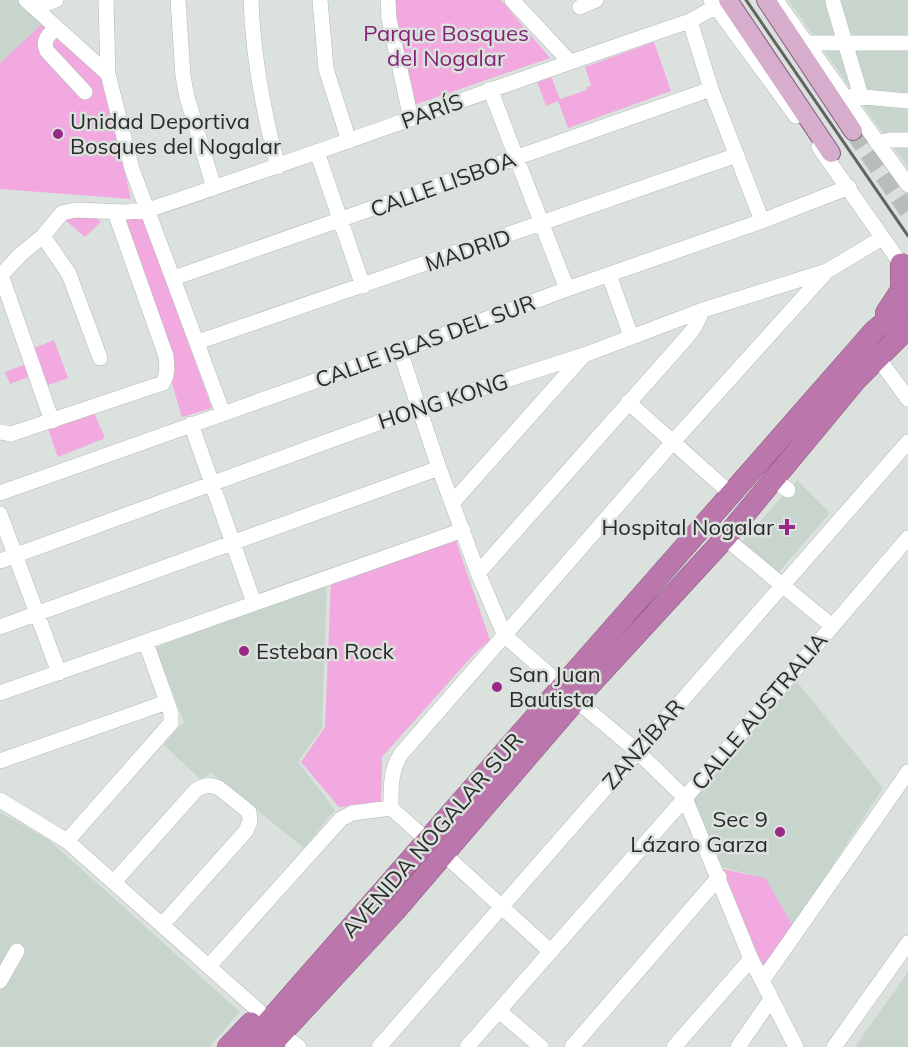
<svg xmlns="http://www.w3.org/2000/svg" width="908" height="1047" font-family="Mulish,sans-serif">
	<rect width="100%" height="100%" fill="#dbe1dd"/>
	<!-- built -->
	<path fill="#c8d5cc" d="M0,0H18L43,23L0,63Z
		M788,0H908V167L871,117Z
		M797,480L830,513L777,574L740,544Z
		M327,582L322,728L298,762L335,810L304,848L211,773L201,780L163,744L184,722L155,648Z
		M794,678L883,788L793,926L764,878L721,867L691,798Z
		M0,812L49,840L240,1012L209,1047H0Z
		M908,972V1047H855Z"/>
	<!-- green -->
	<path fill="#f1a9e0" d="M393,0H501L550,58L414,105L393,21Z
		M43,23L103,79L131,199L0,189V63Z
		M654,42L671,91L568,128L558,101L546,106L536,79L550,74L560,99L587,90V87L591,85L585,67Z
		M69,213L93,215L101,222L85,237L64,219Z
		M123,218L143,219L212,408L182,417Z
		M54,340L68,378L45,386L32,349Z
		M26,364L31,376L10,384L5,372Z
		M94,413L105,438L58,457L48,429Z
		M455,538L490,640L474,654L382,757L381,805L339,807L301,762L325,727L331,581Z
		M722,869L765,878L793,926L762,967Z"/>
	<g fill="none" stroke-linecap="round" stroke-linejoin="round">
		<!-- major-tunnel -->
		<path stroke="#b7bdb9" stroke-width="18" stroke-dasharray="18 9" stroke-linecap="butt" d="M853,131L908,211"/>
		<!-- minor casing -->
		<g stroke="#b4bab6" stroke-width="16">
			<path id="minor" d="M26,0L108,74
				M106,0L108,74L132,169L223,413
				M178,0L183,76L187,97L214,188
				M251,0C253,57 263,111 278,167
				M320,0L326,69L349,141
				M388,0L389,19L411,119
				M512,0L569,61
				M711,0L796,116
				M777,2L908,185
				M833,2L861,96
				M580,7L596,0
				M35,8L56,0
				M690,21L711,89L762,221
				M56,27C49,35 42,40 47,51L85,92
				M807,43H908
				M490,89L567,289
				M853,96L908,101
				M877,143L890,140H908
				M819,147L901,264L908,269
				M317,152L363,286
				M43,236L69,274L100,358
				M1,275L52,421
				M609,275L631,336
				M0,276L21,254L43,236L62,213L75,210L127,212L148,210C329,150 508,82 690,21L715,7
				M174,278L711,89
				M198,342L737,155
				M400,351L439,468L478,573L505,636L562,686
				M878,358L908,399
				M628,402L730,493
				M191,424L254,603
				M0,432L11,434L163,383C168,374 167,367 166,356L115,212
				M774,479L788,490
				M0,493L400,351L567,289L762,221L849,187
				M453,502L583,356
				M0,514L59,673
				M725,538L832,626
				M0,561L419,408L584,355L703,310L827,271L882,238
				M478,573L687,337L694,328L703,310
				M0,627L439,468
				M0,693L463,530
				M576,700L637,751L685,798L751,959L796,1047
				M0,761L167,702
				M0,800L67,841L260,1012
				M391,808C391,788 390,771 401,754L672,443L827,271
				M391,808L427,840
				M67,841L171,723V713L146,643
				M444,854L551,952
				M114,882L196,790C204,785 210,784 219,788L249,812L250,821L246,831L162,925
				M209,966L341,819L352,813L391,808
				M0,981L17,951
				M762,981L908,772
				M499,1011L541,1047
				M291,1041L299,1047
				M379,1047L908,442
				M467,1047L685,798L908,538
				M572,1047L719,877
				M674,1047L751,959
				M738,1047L771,999
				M834,1047L908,943"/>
		</g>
		<!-- major casing -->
		<g stroke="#885c7e" stroke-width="20">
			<path id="major" d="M728,0L831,153
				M766,0L853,131"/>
		</g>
		<!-- highway casing -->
		<g stroke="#885c7e" stroke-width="22">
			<path id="highway" d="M886,313L901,290V264
				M228,1047L251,1023
				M246,1047L874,331L908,303
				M269,1047L395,911L576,700L725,538L856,380L908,328"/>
		</g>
		<!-- minor -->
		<use href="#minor" stroke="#fff" stroke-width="15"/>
		<!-- major -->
		<use href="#major" stroke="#d6adcd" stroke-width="18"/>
		<!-- highway -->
		<use href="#highway" stroke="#bb77ac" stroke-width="21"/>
		<!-- rail -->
		<path stroke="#616462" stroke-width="3" d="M746,0L908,236"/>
	</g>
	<!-- markers -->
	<g fill="#992887" stroke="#dbe1dd" stroke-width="2">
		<circle cx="58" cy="134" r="6"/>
		<path d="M784 518h6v6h6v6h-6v6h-6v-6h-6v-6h6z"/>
		<circle cx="244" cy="651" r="6"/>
		<circle cx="497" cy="687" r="6"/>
		<circle cx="780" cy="832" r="6"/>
	</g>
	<g text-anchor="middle" stroke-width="5" stroke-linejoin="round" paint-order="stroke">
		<!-- park labels -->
		<g font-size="22" fill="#832374" stroke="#dbe1dd">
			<text x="446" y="41">Parque Bosques<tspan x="446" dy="25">del Nogalar</tspan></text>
		</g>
		<!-- street labels -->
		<g font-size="22" fill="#292b2a" stroke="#dbe1dd">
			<text transform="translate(432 111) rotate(-20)" y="8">PARÍS</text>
			<text transform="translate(443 184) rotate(-20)" y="8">CALLE LISBOA</text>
			<text transform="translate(468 250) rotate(-19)" y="8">MADRID</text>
			<text transform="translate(425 341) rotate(-20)" y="8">CALLE ISLAS DEL SUR</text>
			<text transform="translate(443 401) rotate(-18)" y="8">HONG KONG</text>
			<text transform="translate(759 711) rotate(-50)" y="8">CALLE AUSTRALIA</text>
			<text transform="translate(643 744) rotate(-49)" y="8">ZANZÍBAR</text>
			<text transform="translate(432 835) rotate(-49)" y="8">AVENIDA NOGALAR SUR</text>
		</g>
		<!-- poi labels -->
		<g font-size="22" fill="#292b2a" stroke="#dbe1dd" text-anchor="start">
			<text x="70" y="129">Unidad Deportiva<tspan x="70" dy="25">Bosques del Nogalar</tspan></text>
			<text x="774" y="535" text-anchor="end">Hospital Nogalar</text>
			<text x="256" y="659">Esteban Rock</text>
			<text x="509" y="682">San Juan<tspan x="509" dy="25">Bautista</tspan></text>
			<text x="768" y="827" text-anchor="end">Sec 9<tspan x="768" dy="25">Lázaro Garza</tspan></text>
		</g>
	</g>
</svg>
